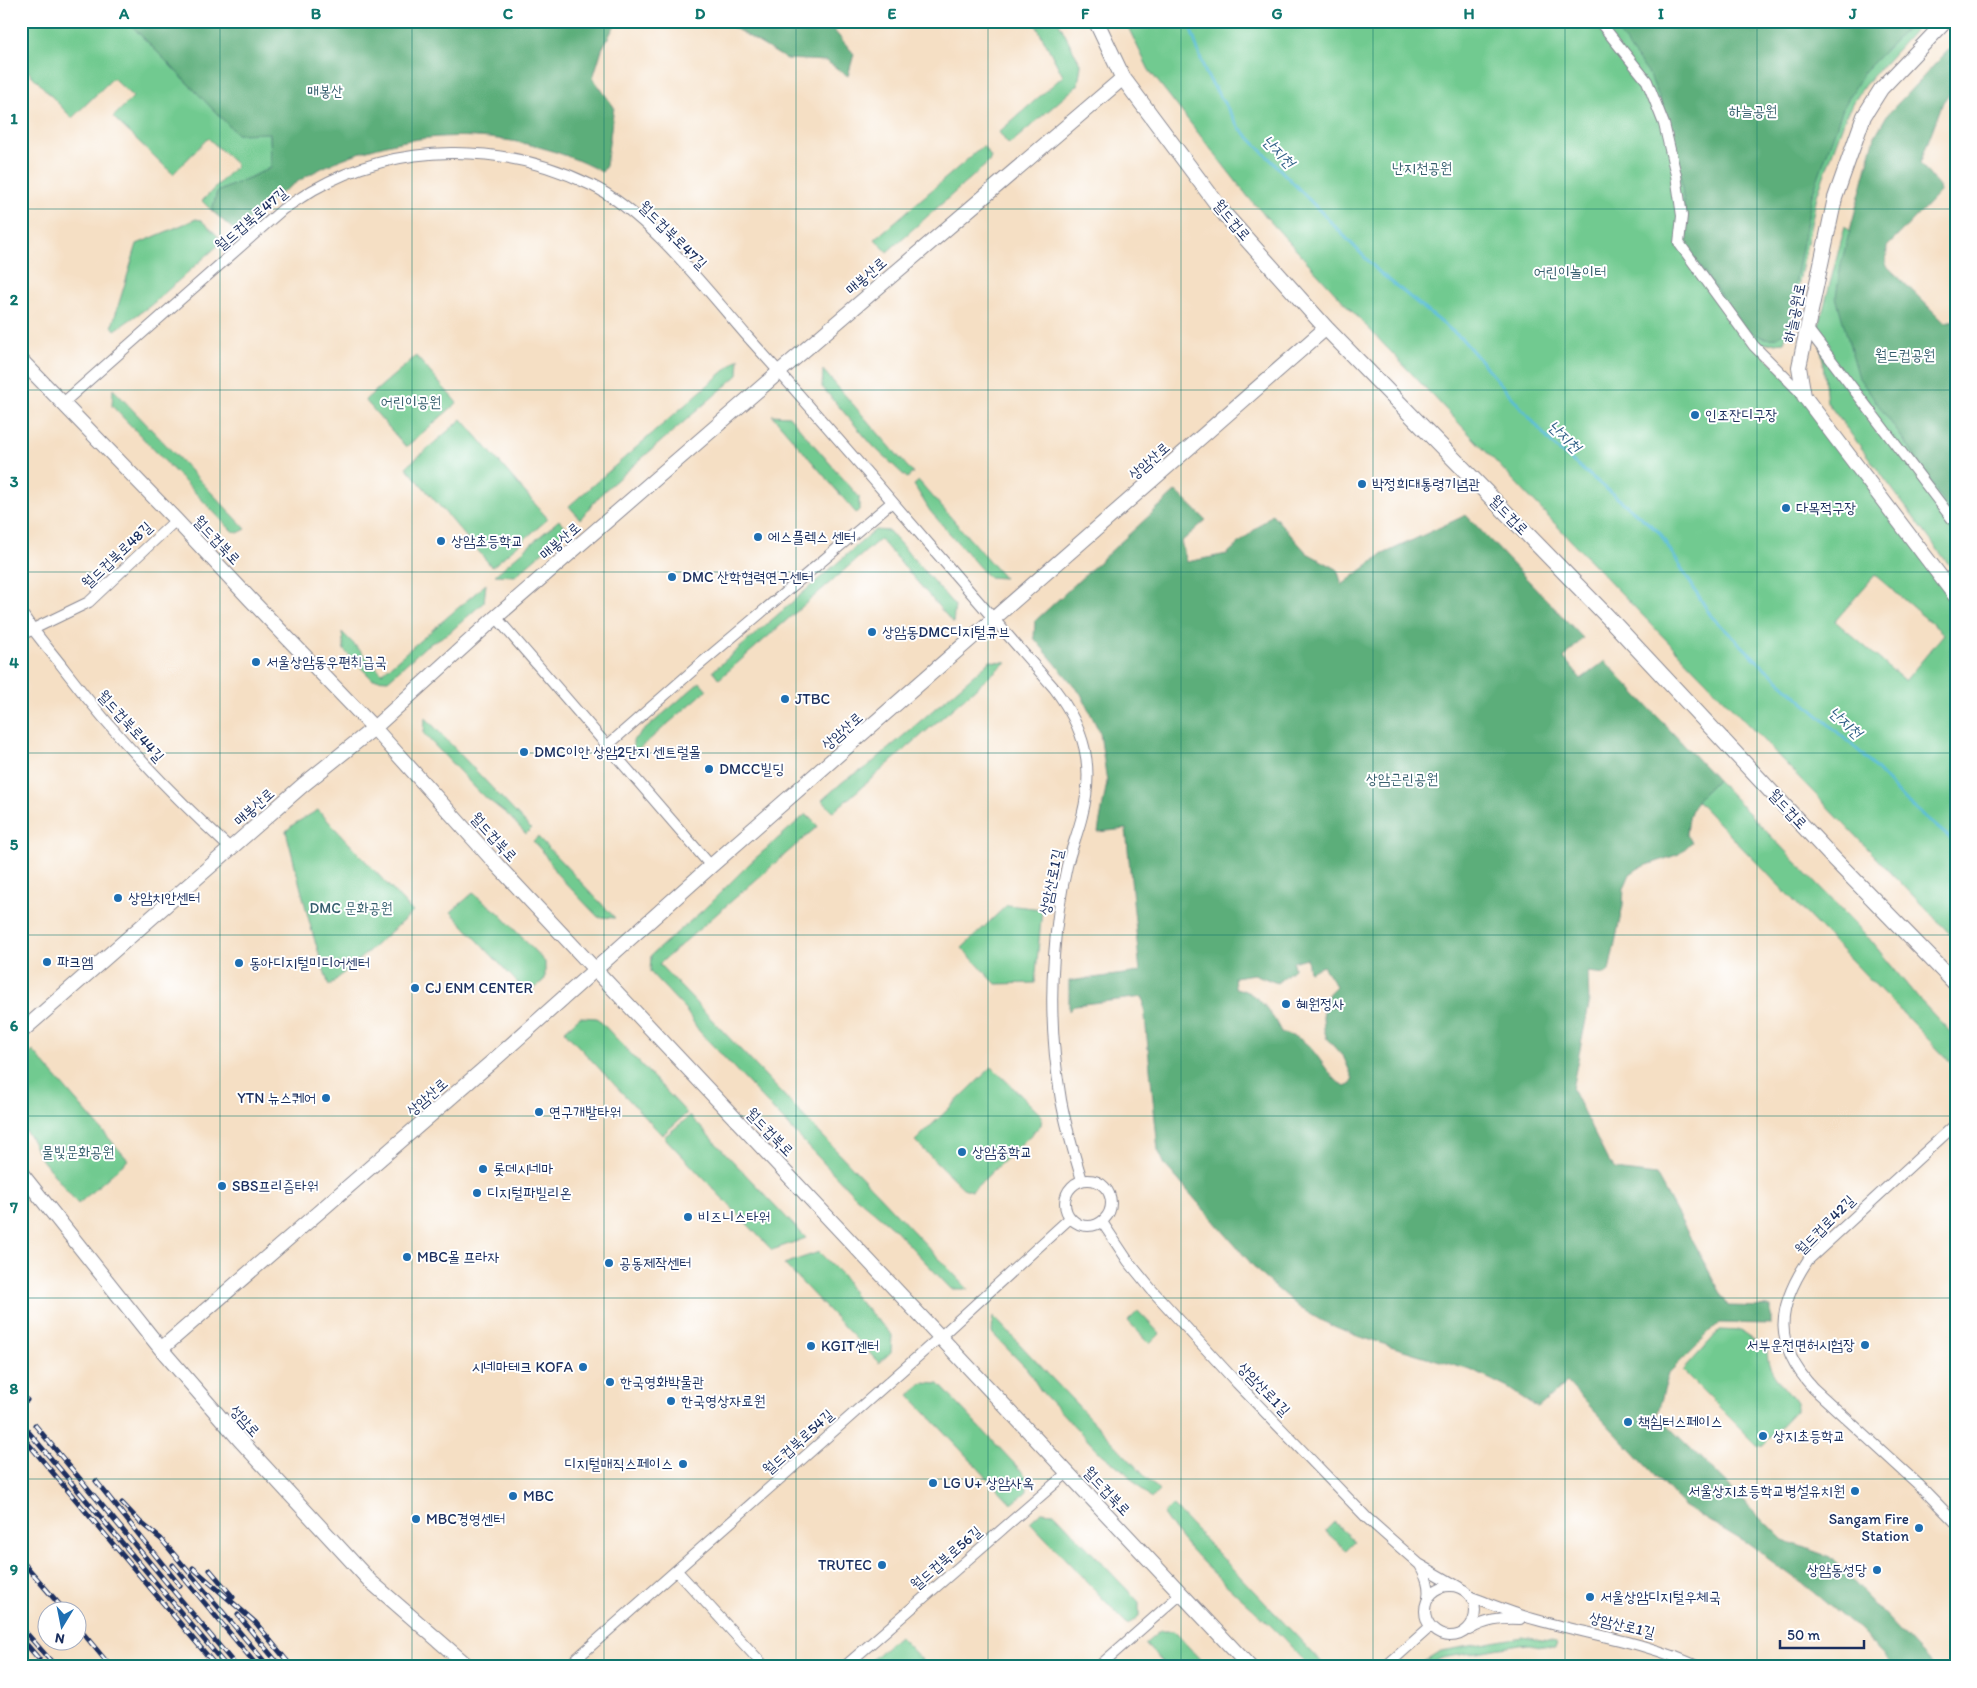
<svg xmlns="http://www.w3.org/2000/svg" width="1977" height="1688" font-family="Itim,'Poor Story',sans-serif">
	<rect width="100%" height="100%" fill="#fff"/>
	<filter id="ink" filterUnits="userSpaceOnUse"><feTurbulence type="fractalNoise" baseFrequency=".02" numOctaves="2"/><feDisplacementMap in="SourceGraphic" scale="10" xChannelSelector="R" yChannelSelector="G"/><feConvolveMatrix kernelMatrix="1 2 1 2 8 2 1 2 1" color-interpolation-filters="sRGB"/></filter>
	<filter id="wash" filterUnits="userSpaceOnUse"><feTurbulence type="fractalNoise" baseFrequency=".0096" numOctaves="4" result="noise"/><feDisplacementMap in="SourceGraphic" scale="20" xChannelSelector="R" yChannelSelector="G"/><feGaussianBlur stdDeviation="1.12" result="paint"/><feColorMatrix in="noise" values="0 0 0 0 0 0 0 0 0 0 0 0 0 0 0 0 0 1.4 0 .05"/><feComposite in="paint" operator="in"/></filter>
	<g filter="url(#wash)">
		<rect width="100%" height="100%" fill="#f5dfc4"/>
		<!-- green -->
		<path fill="#71ca90" stroke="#467c77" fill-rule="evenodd" d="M21,21H125L124,25L132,26L237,134L270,132L271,168L217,192L212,211L202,201L237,165L208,138L173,174L113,117L133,97L113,78L72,118L21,64Z
			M1034,21H1058L1081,65L1078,85L1010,144L1007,143L999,132L1063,76Z
			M1125,21H1923L1864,86L1847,113L1817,195L1790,325L1784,342L1755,345L1804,396L1956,597V940L1622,594L1351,310L1249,198L1149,70ZM1875,575L1944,634L1905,681L1835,621Z
			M983,146L991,157L989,162L887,252L875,239Z
			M196,219L201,220L223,241L150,306L115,330L112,326L137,244Z
			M1845,226L1950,333L1956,329V574L1827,402L1819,326Z
			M416,356L457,403L406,447L365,400Z
			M739,358L738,375L604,491L580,519L569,506Z
			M823,370L913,473L907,478L874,447L822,387Z
			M113,389L246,529L238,533L231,530L112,406Z
			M772,415L789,416L859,497V510L856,513Z
			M462,419L548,519L492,567L406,467Z
			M919,481L1004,578L988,577L930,511L914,485Z
			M559,520L568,530L515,576L495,575Z
			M875,530L889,531L955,606L953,623L880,539L719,679L713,671Z
			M486,584L484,602L449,633L426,646L388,680L372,679L344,650L342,632L382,673Z
			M990,661L1006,662L833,812L822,800L845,780L867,767Z
			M700,682L707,690L633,754V740Z
			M425,717L531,829L526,834L508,815L481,794L424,734Z
			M1717,780L1867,936L1917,997L1956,1038V1068L1696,800Z
			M318,810L413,912L329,986L311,928L286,831L294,824Z
			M806,814L818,826L659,964L968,1289H951L893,1228L854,1195L699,1031L685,1009L650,972L651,955L702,911L750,863Z
			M538,837L615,918L598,917L556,873L543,852L533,841Z
			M473,893L499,913L545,962V979L528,994L451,912Z
			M1007,905L1042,909L1035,983L996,984L962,948Z
			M580,1017L597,1018L686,1112V1114L662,1135L564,1031Z
			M33,1051L128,1160L78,1204L42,1160L30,1137L21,1126V1062Z
			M992,1067L1042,1116L1041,1125L972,1191L963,1188L915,1141Z
			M689,1117H691L806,1238L772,1250L664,1137Z
			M819,1252L843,1276L856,1298L892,1335L891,1352L879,1363L784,1264Z
			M1138,1311L1160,1334L1150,1344L1128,1321Z
			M993,1316L1159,1491L1151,1499L1125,1472L1098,1451L1041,1391L1027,1369L992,1333Z
			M1720,1330L1741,1331L1767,1349C1767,1376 1782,1382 1796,1403V1411L1763,1445L1758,1446L1683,1371Z
			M922,1383L939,1384L1027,1477V1491L1012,1504L909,1395Z
			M1172,1505L1326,1667H1310C1296,1652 1282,1636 1267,1622C1231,1588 1190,1556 1163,1514Z
			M1041,1512L1054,1513L1139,1602V1616L1128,1625L1030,1522Z
			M1334,1522L1355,1541L1346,1550L1325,1531Z
			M1160,1631H1174L1207,1667H1167L1145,1644Z
			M899,1636L929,1667H863Z
			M1522,1637L1556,1642L1555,1649L1530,1644L1519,1645L1442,1658L1424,1667H1415L1441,1651Z"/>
		<!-- forest -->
		<path fill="#5cae7a" stroke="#3c6e6c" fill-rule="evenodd" d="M125,21H617L602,49L593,78L614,107L606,166L602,172C511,123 397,125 307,176C281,191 258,211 235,231L212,211L217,192L271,168L270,133L237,134L132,26L124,25Z
			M723,21H826L854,54L848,76L826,61L786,59Z
			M1610,21H1914L1864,72L1843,108L1812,195L1788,322C1786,325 1785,331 1783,333C1770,346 1752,333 1742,325L1684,244L1685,217L1680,168L1667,116L1650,76Z
			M1956,42V85L1943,102L1920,163L1939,187L1940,192L1887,247L1886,265L1944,322L1956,320V522L1912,452L1859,378L1836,297L1841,264L1875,136L1887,115Z
			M1176,491L1206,520L1181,542L1187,562L1227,554L1272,514L1307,553L1337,569L1342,585L1381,555L1466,515L1583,638L1564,658L1581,679L1605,661L1717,780C1696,800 1689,805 1687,835L1692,842L1679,854L1639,868L1630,874L1624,888L1623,905L1609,971L1605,974L1588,972L1589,1005L1572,1089L1607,1159L1616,1169L1623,1171L1656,1175L1728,1306L1771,1307V1324L1719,1323L1669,1373L1657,1415L1783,1540L1830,1557L1934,1667H1896L1857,1629L1807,1587L1748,1544L1684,1506L1567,1382L1538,1408L1508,1388L1473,1371L1357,1336L1322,1321L1300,1308L1262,1276L1165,1165L1158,1150L1143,997L1075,1005L1069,1011V981L1140,972L1126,829L1098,832L1107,782L1100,733L1081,694L1034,638L1035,621ZM1307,958L1309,972L1323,966L1336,986L1329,993L1326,1000L1323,1017L1324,1029L1327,1039L1344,1058L1353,1079L1351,1084L1345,1087C1326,1076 1319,1051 1300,1039C1294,1036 1287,1035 1281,1032C1272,1013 1258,992 1235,988L1234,977L1254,974L1277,983L1294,969L1293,962Z"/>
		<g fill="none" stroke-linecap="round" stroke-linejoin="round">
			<!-- stream -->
			<path stroke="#59bdd7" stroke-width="3" d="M1188,21L1206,74L1239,127L1379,272L1462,339L1554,446L1659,532L1711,616L1766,669L1861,753L1906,801L1956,843"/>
		</g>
	</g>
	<g filter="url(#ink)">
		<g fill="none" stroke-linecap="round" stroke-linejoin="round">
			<!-- street casing -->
			<g stroke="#888791" stroke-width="12">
				<path id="street" d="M1599,21L1647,81L1664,124L1676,175L1682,216L1679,243L1754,346L1804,396
					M1807,328L1956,524
					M63,403L283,209C293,203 303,196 313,190C399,141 503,142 591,185C648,213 705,288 747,336C851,452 951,571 1054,688C1085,729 1095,766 1082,816C1078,833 1071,849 1067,866C1060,896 1056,926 1054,956C1050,1004 1053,1053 1061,1100C1066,1127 1074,1154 1082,1180
					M21,612C34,633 50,650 65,670C114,735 171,794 231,849
					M496,617L711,866
					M21,635L89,602L176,520
					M608,745L698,666L892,502
					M1956,1124L1808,1260C1776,1308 1773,1344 1813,1388L1919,1485L1956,1523
					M1065 1203a23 23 0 1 1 46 0a23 23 0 1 1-46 0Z
					M1102,1222L1128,1261L1151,1289L1237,1383L1367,1518L1419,1564L1459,1587
					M1420,1565C1426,1576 1430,1585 1428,1598
					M677,1571L765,1667
					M1425 1611a25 25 0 1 1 50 0a25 25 0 1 1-50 0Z
					M1471,1597C1493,1605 1514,1614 1537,1620C1591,1635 1647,1642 1699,1667
					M1469,1630C1485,1620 1501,1618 1520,1619
					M567,1667L941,1336L1070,1218
					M844,1667L1067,1473
					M1098,1667L1181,1594
					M1385,1667L1430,1627"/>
			</g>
			<!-- secondary casing -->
			<g stroke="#888791" stroke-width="16">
				<path id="secondary" d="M1946,21L1881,89L1864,116L1835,198L1799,367L1804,396L1956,597
					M21,360L176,520L251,600L374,728L497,865L1250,1667
					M21,1032L303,785L374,728L496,617L779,372L1123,78
					M21,1173L161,1349L239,1439L370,1581L469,1667
					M161,1349L494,1060L711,866L1326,328"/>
			</g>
			<!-- primary casing -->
			<g stroke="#888791" stroke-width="17">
				<path id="primary" d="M1096,21L1123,78L1226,216L1326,328L1607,616L1834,859L1956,984"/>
			</g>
			<!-- street -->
			<use href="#street" stroke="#fff" stroke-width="10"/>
			<!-- secondary -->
			<use href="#secondary" stroke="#fff" stroke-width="14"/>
			<!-- primary -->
			<use href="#primary" stroke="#fff" stroke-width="15"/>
			<!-- rail casing -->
			<g stroke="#1b2f5e" stroke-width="5">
				<path id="rail" d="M21,1396L27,1400
					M21,1423L227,1667
					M35,1425L237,1667
					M21,1435L217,1667
					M96,1481L180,1586
					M122,1503L140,1522L161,1539L269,1667
					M21,1560L64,1610
					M173,1565L258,1667
					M193,1568L256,1623L292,1667
					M210,1570L233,1597
					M238,1615L281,1667
					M21,1627L56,1667
					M78,1627L111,1667
					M21,1638L39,1659"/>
			</g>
			<!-- rail -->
			<use href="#rail" stroke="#fff" stroke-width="3" stroke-dasharray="9" stroke-linecap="butt"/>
		</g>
	</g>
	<!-- grid -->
	<path fill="none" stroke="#0f766e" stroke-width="1" stroke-opacity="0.55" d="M220,21V1667M412,21V1667M604,21V1667M796,21V1667M988,21V1667M1181,21V1667M1373,21V1667M1565,21V1667M1757,21V1667M21,209H1956M21,390H1956M21,572H1956M21,753H1956M21,935H1956M21,1116H1956M21,1298H1956M21,1479H1956"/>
	<!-- markers -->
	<g fill="#1f6fb2" stroke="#fff" stroke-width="2">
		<circle cx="1695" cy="415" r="5"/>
		<circle cx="1362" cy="484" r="5"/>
		<circle cx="1786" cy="508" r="5"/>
		<circle cx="758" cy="537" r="5"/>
		<circle cx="441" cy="541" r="5"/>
		<circle cx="672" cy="577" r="5"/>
		<circle cx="872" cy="632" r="5"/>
		<circle cx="256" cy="662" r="5"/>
		<circle cx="785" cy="699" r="5"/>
		<circle cx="524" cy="752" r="5"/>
		<circle cx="709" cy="769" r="5"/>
		<circle cx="118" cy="898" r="5"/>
		<circle cx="47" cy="962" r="5"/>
		<circle cx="239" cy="963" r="5"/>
		<circle cx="415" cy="988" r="5"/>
		<circle cx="1286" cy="1004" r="5"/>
		<circle cx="326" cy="1098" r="5"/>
		<circle cx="539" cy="1112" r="5"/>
		<circle cx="962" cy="1152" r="5"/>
		<circle cx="483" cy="1169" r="5"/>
		<circle cx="222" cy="1186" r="5"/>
		<circle cx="477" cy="1193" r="5"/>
		<circle cx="688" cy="1217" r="5"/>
		<circle cx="407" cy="1257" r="5"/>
		<circle cx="609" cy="1263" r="5"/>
		<circle cx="1865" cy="1345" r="5"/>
		<circle cx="811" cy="1346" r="5"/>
		<circle cx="583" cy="1367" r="5"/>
		<circle cx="610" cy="1382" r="5"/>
		<circle cx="671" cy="1401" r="5"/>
		<circle cx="1628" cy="1422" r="5"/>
		<circle cx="1763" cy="1436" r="5"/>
		<circle cx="683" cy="1464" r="5"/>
		<circle cx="933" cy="1483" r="5"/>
		<circle cx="1855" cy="1491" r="5"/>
		<circle cx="513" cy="1496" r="5"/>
		<circle cx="416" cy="1519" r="5"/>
		<circle cx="1919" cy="1528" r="5"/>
		<circle cx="882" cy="1565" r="5"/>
		<circle cx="1877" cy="1570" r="5"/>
		<circle cx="1590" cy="1597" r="5"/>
	</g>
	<g text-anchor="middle" stroke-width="4" stroke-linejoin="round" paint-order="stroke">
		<!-- park labels -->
		<g font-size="15" fill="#355e6d" stroke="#fff">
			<text x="325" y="96">매봉산</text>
			<text x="1753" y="116">하늘공원</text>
			<text x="1422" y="173">난지천공원</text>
			<text x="1570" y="277">어린이놀이터</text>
			<text x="1905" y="360">월드컵공원</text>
			<text x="411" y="407">어린이공원</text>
			<text x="1402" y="784">상암근린공원</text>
			<text x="351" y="913">DMC 문화공원</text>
			<text x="78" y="1157">물빛문화공원</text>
		</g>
		<!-- street labels -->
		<g font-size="15" fill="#1b2f5e" stroke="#fff">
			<text transform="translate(251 219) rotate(-40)" y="5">월드컵북로47길</text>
			<text transform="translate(1232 220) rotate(50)" y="5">월드컵로</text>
			<text transform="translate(673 235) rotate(45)" y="5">월드컵북로47길</text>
			<text transform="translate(866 276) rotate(-41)" y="5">매봉산로</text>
			<text transform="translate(1794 313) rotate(-78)" y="5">하늘공원로</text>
			<text transform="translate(1149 461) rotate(-41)" y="5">상암산로</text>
			<text transform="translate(1509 515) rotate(46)" y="5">월드컵로</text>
			<text transform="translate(217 540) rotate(47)" y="5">월드컵북로</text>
			<text transform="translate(560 541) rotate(-41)" y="5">매봉산로</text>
			<text transform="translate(117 555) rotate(-43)" y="5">월드컵북로48길</text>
			<text transform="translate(131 726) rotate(48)" y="5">월드컵북로44길</text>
			<text transform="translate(842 731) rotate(-41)" y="5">상암산로</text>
			<text transform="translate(254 807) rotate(-42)" y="5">매봉산로</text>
			<text transform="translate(1788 809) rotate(47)" y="5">월드컵로</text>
			<text transform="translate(494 837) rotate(48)" y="5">월드컵북로</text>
			<text transform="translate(1051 882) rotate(-78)" y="5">상암산로1길</text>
			<text transform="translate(427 1097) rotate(-41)" y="5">상암산로</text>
			<text transform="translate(770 1132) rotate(46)" y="5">월드컵북로</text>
			<text transform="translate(1825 1225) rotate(-45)" y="5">월드컵로42길</text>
			<text transform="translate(1264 1389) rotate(46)" y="5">상암산로1길</text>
			<text transform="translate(245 1421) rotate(49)" y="5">성암로</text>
			<text transform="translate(798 1442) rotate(-42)" y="5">월드컵북로54길</text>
			<text transform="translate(1107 1491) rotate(47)" y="5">월드컵북로</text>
			<text transform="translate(946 1558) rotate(-41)" y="5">월드컵북로56길</text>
			<text transform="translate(1622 1625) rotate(14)" y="5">상암산로1길</text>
		</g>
		<!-- poi labels -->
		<g font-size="15" fill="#1b2f5e" stroke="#fff" text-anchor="start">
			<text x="1705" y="420">인조잔디구장</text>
			<text x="1372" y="489">박정희대통령기념관</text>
			<text x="1796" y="513">다목적구장</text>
			<text x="768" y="542">에스플렉스 센터</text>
			<text x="451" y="546">상암초등학교</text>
			<text x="682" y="582">DMC 산학협력연구센터</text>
			<text x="882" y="637">상암동DMC디지털큐브</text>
			<text x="266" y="667">서울상암동우편취급국</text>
			<text x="795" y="704">JTBC</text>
			<text x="534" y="757">DMC이안 상암2단지 센트럴몰</text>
			<text x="719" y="774">DMCC빌딩</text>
			<text x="128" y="903">상암치안센터</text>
			<text x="57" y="967">파크엠</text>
			<text x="249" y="968">동아디지털미디어센터</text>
			<text x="425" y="993">CJ ENM CENTER</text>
			<text x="1296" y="1009">혜원정사</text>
			<text x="316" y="1103" text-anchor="end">YTN 뉴스퀘어</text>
			<text x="549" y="1117">연구개발타워</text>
			<text x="972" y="1157">상암중학교</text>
			<text x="493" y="1174">롯데시네마</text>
			<text x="232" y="1191">SBS프리즘타워</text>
			<text x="487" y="1198">디지털파빌리온</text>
			<text x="698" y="1222">비즈니스타워</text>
			<text x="417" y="1262">MBC몰 프라자</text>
			<text x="619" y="1268">공동제작센터</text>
			<text x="1855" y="1350" text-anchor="end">서부운전면허시험장</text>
			<text x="821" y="1351">KGIT센터</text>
			<text x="573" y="1372" text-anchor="end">시네마테크 KOFA</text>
			<text x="620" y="1387">한국영화박물관</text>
			<text x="681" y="1406">한국영상자료원</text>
			<text x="1638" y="1427">책쉼터스페이스</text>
			<text x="1773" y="1441">상지초등학교</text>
			<text x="673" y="1469" text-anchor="end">디지털매직스페이스</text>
			<text x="943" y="1488">LG U+ 상암사옥</text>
			<text x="1845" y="1496" text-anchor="end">서울상지초등학교병설유치원</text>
			<text x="523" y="1501">MBC</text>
			<text x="426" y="1524">MBC경영센터</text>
			<text x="1909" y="1524" text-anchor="end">Sangam Fire<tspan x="1909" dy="17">Station</tspan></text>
			<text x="872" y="1570" text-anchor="end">TRUTEC</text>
			<text x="1867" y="1575" text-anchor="end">상암동성당</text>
			<text x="1600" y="1602">서울상암디지털우체국</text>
		</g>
		<!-- water labels -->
		<g font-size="16" font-style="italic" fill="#316188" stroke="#fff">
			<text transform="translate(1279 151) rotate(46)" y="6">난지천</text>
			<text transform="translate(1565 436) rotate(44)" y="6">난지천</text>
			<text transform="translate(1846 722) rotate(42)" y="6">난지천</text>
		</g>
	</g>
	<!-- margin -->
	<rect width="1977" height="1688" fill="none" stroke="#fff" stroke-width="55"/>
	<!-- north arrow -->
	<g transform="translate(62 1626) rotate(190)"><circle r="24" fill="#ffffff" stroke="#a4acbf"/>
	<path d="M0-4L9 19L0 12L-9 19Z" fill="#1f6fb2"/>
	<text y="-8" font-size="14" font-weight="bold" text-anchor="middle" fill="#1b2f5e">N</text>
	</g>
	<!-- scale -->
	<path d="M1780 1640v8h84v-8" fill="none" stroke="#1b2f5e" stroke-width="2.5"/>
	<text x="1787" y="1640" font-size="15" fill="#1b2f5e" stroke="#ffffff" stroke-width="4" paint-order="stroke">50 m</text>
	<rect x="28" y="28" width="1922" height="1632" fill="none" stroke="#0f766e" stroke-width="2"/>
	<g font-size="16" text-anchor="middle" font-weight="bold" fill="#0f766e">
		<text x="124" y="19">A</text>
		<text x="316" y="19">B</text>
		<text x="508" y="19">C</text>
		<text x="700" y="19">D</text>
		<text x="892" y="19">E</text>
		<text x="1085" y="19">F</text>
		<text x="1277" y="19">G</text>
		<text x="1469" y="19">H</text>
		<text x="1661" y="19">I</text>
		<text x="1853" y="19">J</text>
		<text x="14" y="124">1</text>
		<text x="14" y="305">2</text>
		<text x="14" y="487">3</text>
		<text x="14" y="668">4</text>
		<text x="14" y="850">5</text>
		<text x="14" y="1031">6</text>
		<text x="14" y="1213">7</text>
		<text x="14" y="1394">8</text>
		<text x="14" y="1575">9</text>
	</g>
</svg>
